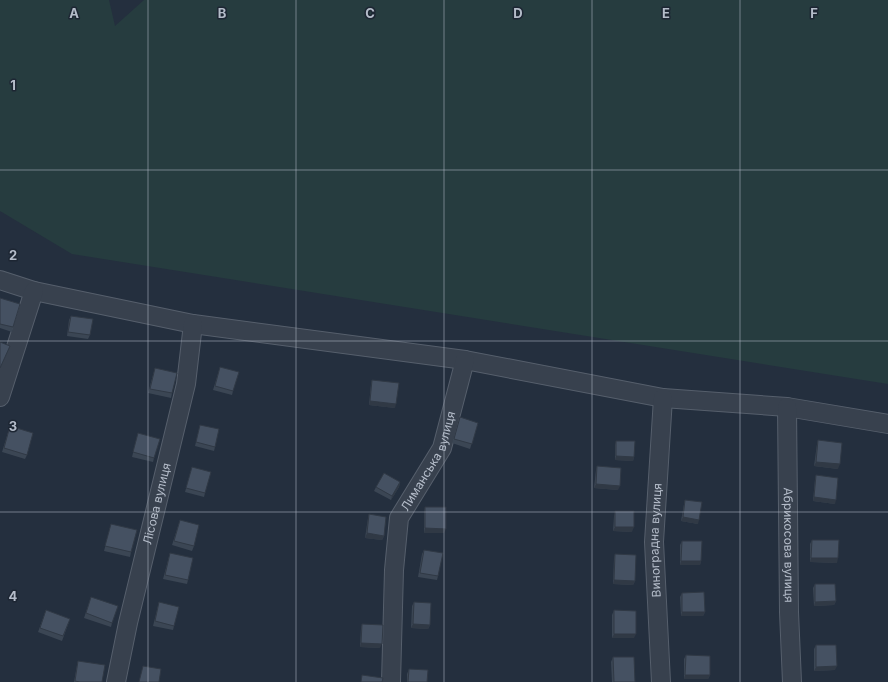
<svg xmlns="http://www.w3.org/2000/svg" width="888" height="682" font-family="Inter,sans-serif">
	<rect width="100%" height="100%" fill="#242f3e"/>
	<!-- green -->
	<path fill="#263c3f" d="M0,0H109L115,26L144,0H888V384L72,254L0,211Z"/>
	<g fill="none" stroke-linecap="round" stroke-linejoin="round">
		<!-- street casing -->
		<g stroke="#565f6c" stroke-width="20">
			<g id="street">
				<path d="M0,280L34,291L193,324L465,360L663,398L787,407L888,424"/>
				<path d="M0,397L34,291"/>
				<path id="s1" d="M787,407L789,612L792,682"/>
				<path id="s2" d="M116,682L128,623L186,384L193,324"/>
				<path id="s3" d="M391,682L394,570L399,518L442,448L465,360"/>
				<path id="s4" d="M661,682L654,542L663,398"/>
			</g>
		</g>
		<!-- street -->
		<use href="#street" stroke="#38414e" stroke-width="18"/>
	</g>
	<!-- wall -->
	<path fill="#3b4654" d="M0,298L13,327L12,332L0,328Z
		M71,316L90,335L88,339L67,336L69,320Z
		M220,367L233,391L232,395L213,390Z
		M155,368L172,393L171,398L148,393Z
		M372,380L395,408L369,405L371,384Z
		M459,421L478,423L470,449L452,443Z
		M200,425L215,447L214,451L195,446Z
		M10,426L27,455L25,459L2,452Z
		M138,433L154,458L153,462L132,457Z
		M818,440L838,469L814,466L817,444Z
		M616,441L634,457L633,461L615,460V445Z
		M597,466L618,490L594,488L596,470Z
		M192,467L205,493L204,497L185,492Z
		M816,475L835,504L813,501L815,479Z
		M400,482L399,487L391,500L374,491L376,487Z
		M685,500L698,524L681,521L684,504Z
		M425,507L444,533H424V512Z
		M615,511L632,532L613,531L614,516Z
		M369,514L384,536L382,540L365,538L368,518Z
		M180,520L194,546L192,551L172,545Z
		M111,524L131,552L130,557L104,551Z
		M812,540L837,563L810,562V544Z
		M682,541L701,561L700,565H680V545Z
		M424,550L438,576L437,580L418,577L422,554Z
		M170,553L188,580L187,584L163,579Z
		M615,554L635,581L633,585L613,584L614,558Z
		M815,584L836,601L834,605L814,606L813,588Z
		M682,593L705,612L703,616H681L680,597Z
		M91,597L112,623L111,627L84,618Z
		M159,602L174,626L173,630L153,626Z
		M414,602L430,625L428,629L411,628L412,606Z
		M46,610L70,619L62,641L38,632Z
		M614,610L634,638H612V615Z
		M362,624L380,648L360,647L361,628Z
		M816,645L835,670L814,671V649Z
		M686,655L710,675L708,679H684V659Z
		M613,657L635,682H612L611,662Z
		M78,661L102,682H74L77,665Z
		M409,669L427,682H407V674Z"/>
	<!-- shaded-wall -->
	<path fill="#303945" d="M370,401L396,404L395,408L369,405Z
		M616,456L634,457L633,461L615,460Z
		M816,462L840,464L838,469L814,466Z
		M400,482L399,487L391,500L392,496Z
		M596,484L620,486L618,490L594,488Z
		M814,497L836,500L835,504L813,501Z
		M683,517L699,520L698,524L681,521Z
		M615,527H634L632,532L613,531Z
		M425,528L446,529L444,533H424Z
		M367,533L384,536L382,540L365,538Z
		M811,558H838L837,563L810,562Z
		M681,561H701L700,565H680Z
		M614,580L635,581L633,585L613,584Z
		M836,601L834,605L814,606L815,602Z
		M682,612H705L703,616H681Z
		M413,624L430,625L428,629L411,628Z
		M614,634H636L634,638H612Z
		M361,643L382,644L380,648L360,647Z
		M837,666L835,670L814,671L816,667Z
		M685,675H710L708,679H684Z"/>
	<!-- building -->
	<path fill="#455162" stroke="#303945" d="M0,298L20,304L13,327L0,324Z
		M71,316L93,319L90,335L68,332Z
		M0,342L10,346L0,368Z
		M220,367L239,372L233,391L215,386Z
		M155,368L177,373L172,393L150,389Z
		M372,380L399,383L396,404L370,401Z
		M460,417L478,423L472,444L454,439Z
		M200,425L219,429L215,447L196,442Z
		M10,426L33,433L27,455L4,448Z
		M138,433L160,439L154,458L133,452Z
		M818,440L842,443L840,464L816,462Z
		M616,441H635L634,457L616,456Z
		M597,466L621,468L620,486L596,484Z
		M192,467L211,472L205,493L186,488Z
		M384,473L400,482L392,496L376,487Z
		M816,475L838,478L836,500L814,497Z
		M685,500L702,502L699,520L683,517Z
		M425,507H446V529L425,528Z
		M615,511H634V527H615Z
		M369,514L386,517L384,536L367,533Z
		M180,520L199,525L194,546L174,541Z
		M111,524L137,530L131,552L105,546Z
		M812,540H839L838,558H811Z
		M682,541H702L701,561H681Z
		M424,550L443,553L438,576L420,573Z
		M170,553L193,558L188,580L165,575Z
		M615,554L636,555L635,581L614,580Z
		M815,584H835L836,601L815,602Z
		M704,592L705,612H682V593Z
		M91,597L118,606L112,623L86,613Z
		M159,602L179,607L174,626L155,621Z
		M414,602L431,603L430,625L413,624Z
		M46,610L70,619L63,636L40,628Z
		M614,610L636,611V634H614Z
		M362,624L383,625L382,644L361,643Z
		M816,645H836L837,666L816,667Z
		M686,655L710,656V675H685Z
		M613,657H634L635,682H614Z
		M78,661L105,665L102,682H80L75,681Z
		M143,666L161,669L159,682H139Z
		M409,669L428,670L427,682H408Z
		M362,675L383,678L382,682H361Z"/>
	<!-- grid -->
	<path fill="none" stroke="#b4bcc9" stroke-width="1" stroke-opacity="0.55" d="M148,0V682M296,0V682M444,0V682M592,0V682M740,0V682M0,170H888M0,341H888M0,512H888"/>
	<g text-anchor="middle" stroke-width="3" stroke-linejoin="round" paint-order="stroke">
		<!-- street labels -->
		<g font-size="12" fill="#b4bcc9" stroke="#1d2633">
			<text dy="4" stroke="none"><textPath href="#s3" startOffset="229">Лиманська вулиця</textPath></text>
			<text dy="4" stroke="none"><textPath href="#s2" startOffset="183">Лісова вулиця</textPath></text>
			<text dy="4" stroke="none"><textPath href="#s4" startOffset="142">Виноградна вулиця</textPath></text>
			<text dy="4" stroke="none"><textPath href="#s1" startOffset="138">Абрикосова вулиця</textPath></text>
		</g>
	</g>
	<g font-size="13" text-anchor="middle" font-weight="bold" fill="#b4bcc9" stroke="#1d2633" stroke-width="3" stroke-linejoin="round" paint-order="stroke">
		<text x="74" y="18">A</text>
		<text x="222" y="18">B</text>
		<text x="370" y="18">C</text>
		<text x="518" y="18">D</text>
		<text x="666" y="18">E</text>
		<text x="814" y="18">F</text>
		<text x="13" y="90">1</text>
		<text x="13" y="260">2</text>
		<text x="13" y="431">3</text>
		<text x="13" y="601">4</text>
	</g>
</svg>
